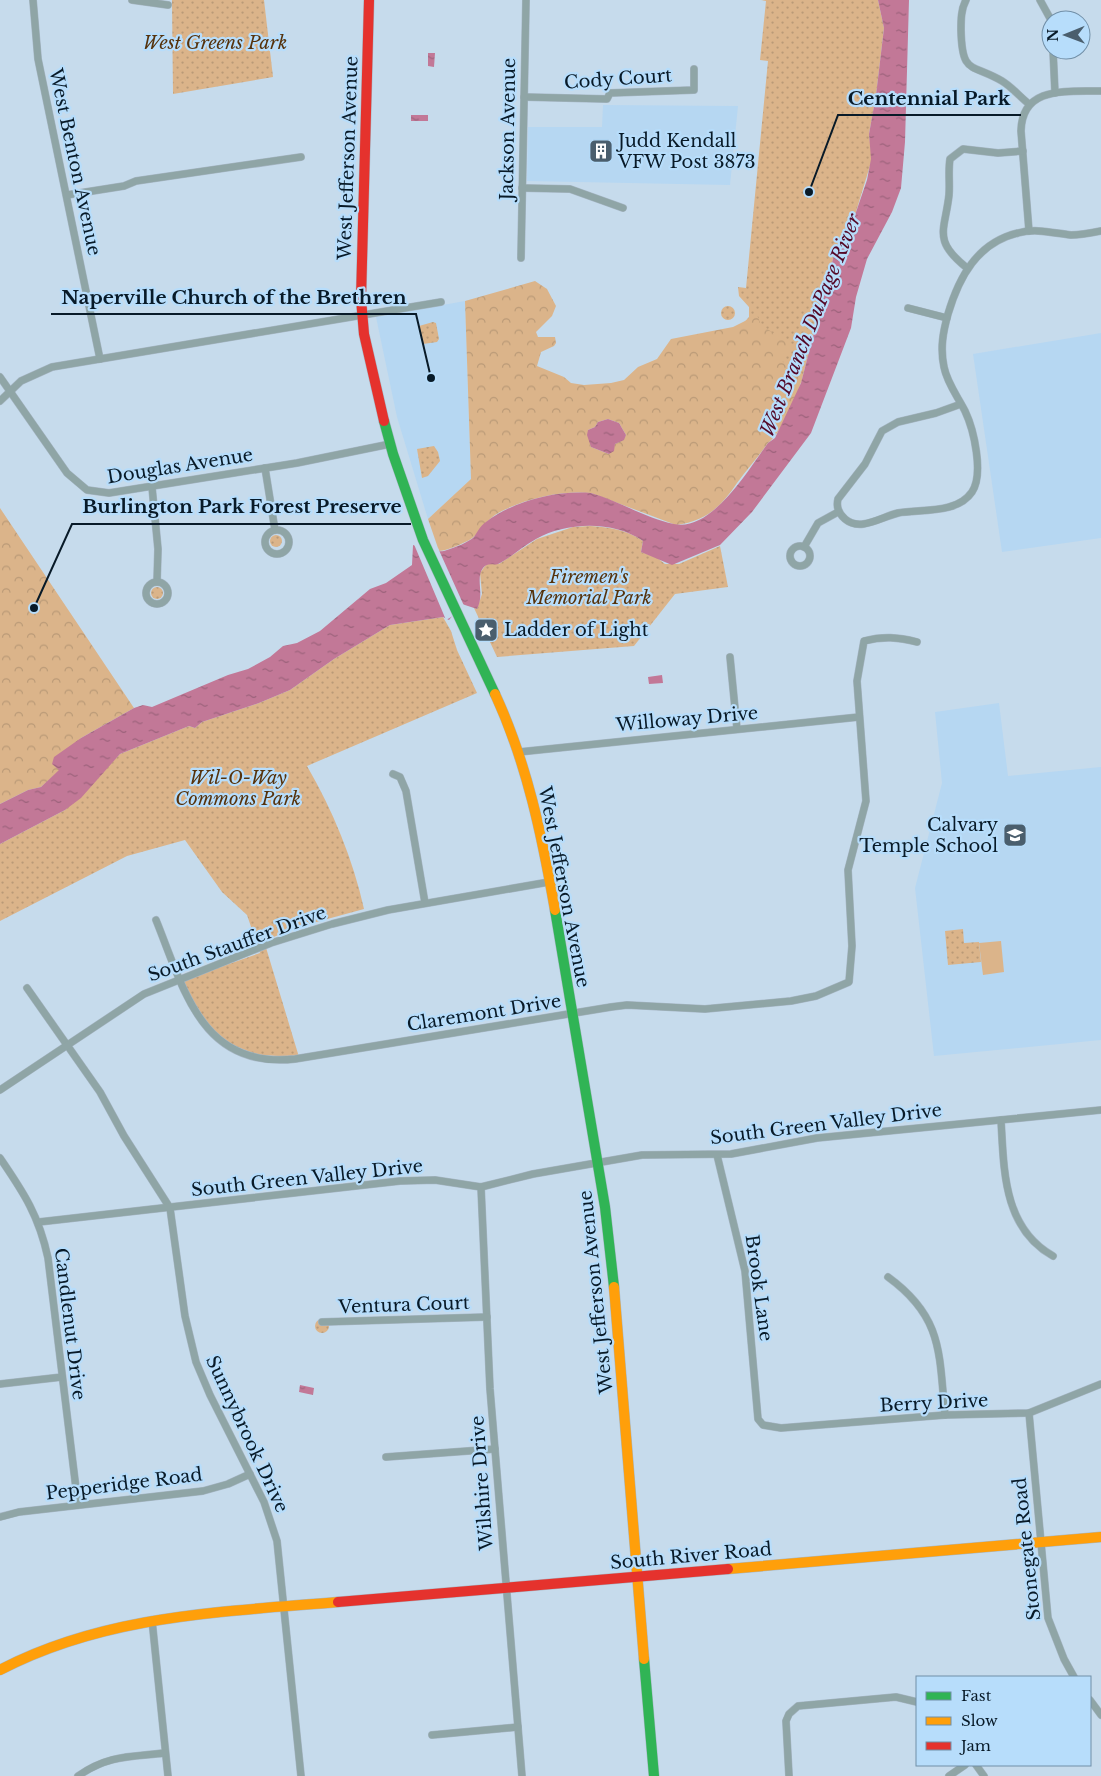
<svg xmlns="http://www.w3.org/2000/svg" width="1101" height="1776" viewBox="0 0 1101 1776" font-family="'Libre Baskerville',serif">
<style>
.built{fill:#b6d7f2}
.grass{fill:url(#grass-dots)}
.forest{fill:url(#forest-crowns);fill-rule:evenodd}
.garden{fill:#dbb48a}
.water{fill:url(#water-ripples)}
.pier{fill:#c6dbec}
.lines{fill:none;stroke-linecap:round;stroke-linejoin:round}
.street-casing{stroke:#a7b7c5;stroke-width:8}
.fast-casing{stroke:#a7b7c5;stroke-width:11}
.slow-casing{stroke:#a7b7c5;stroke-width:11}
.jam-casing{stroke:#a7b7c5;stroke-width:11}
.street{stroke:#8fa5a6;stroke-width:7}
.fast{stroke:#30b455;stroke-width:10}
.slow{stroke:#ff9f0a;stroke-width:10}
.jam{stroke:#e5322d;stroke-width:10}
.labels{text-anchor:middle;stroke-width:4.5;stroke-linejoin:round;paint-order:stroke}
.park-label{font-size:18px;font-style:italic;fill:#56320b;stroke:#b7ddfb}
.street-label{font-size:18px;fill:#081a28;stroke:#b7ddfb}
.poi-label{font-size:18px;fill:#081a28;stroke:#b7ddfb;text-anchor:start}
.water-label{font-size:19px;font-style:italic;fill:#540827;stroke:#b7ddfb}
.leader{fill:none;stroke:#081a28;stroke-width:2}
.callout-dot{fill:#081a28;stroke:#b7ddfb;stroke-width:2}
.callout-label{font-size:19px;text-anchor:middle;font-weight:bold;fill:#081a28;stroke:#b7ddfb;stroke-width:4.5;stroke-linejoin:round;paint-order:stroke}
</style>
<defs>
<pattern id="grass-dots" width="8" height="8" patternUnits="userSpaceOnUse" patternTransform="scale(1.25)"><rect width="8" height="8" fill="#dbb48a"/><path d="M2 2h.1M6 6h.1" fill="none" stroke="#ba9a77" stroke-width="1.8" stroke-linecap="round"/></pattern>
<pattern id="forest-crowns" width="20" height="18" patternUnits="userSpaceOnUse" patternTransform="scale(1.25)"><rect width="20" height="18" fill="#dbb48a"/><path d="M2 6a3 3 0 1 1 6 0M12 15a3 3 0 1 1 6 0" fill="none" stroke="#ba9a77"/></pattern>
<pattern id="water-ripples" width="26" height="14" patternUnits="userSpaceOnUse" patternTransform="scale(1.25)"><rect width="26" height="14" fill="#c27897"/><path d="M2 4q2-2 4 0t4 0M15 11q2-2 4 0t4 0" fill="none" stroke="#9c627b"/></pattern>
</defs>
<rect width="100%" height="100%" fill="#c6dbec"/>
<g class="built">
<polygon points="603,105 738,106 730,185 527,181 528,127 602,127"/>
<polygon points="465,301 471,479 428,519 397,417 376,317"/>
<polygon points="1101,333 1101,538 1002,552 973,354"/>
<polygon points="999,703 1008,776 1101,767 1101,1040 934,1056 915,888 942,783 935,712"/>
</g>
<g class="grass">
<polygon points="172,0 264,0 273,77 173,94"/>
<polygon points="761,0 878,0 884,28 876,95 869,134 872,159 855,215 847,226 834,255 801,383 739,328 749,317 749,307 739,296 738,287 746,288 768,61 760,60 766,1"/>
<circle cx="728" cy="313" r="7"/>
<polygon points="433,322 436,323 439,339 437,342 423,344 419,326"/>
<polygon points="434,446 438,452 440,461 428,476 422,478 417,449"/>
<path d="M590,526C608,527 628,530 643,541L641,552L656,557L665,564H679L720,546L728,587L675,594L634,646L497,657L474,608L477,609L482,594L480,573L485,566L489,563L499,564L537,539L573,527Z"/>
<circle cx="276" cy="541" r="6"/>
<circle cx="157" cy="593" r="6"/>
<path d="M443,617L451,631L457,650L477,693L307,766C333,811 353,859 364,909L298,927L264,941L299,1057L257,1055L225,1042L196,1012L183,980L260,953L247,915L222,892L185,840L127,856L0,921V844L65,810L120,754L189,726L195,728L202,722L259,703L290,690L334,659L390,625Z"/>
<polygon points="963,929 964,943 979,942 981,962 948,965 945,931"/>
<circle cx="322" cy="1326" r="7"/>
</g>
<g class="forest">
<path d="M535,281L547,289L556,306L552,316L536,332L538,337H555L556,343L554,346L541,352L537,366L564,377L571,383L584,385L611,383L624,380L638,367L657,359L671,339L733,327L757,315L761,325L788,342L793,348L789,353L783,354L781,360L788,366L790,372L802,379C797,396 781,434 768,443C758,457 747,469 737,483C721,507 706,521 676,525L591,493C561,490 521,499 495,515C484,522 478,535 471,539C462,544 449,550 439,551L428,519L471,479L465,301ZM608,419L619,423L626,435L623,440L615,444L609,454L591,447L588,430L595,427L598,422Z"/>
<polygon points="0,508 134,708 81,738 56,766 60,770 41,787 28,790 0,804"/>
</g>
<polygon class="garden" points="1001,941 1004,972 983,975 979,943"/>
<g class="water">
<path d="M878,0H909L905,142L901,188L892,212L867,259L856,297L851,328L811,433L752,512L720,545L672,565L641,552L643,541C613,520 566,522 536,539C523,546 513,556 500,563C494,567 489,561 483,568C475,579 485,594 477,609L462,604L449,620L443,617L390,625L334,659L290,690L259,703L202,722L195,728L189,726L120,754L81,798L65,810L0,844V804L28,790L41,787L59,770L52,764L54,757L81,738L134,708L143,705L152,707L228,675L248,669L270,657L283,646L297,643L320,631L370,589L386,583L412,565L413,545C422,547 438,554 447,550C454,548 469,542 474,537C478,531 480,526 486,522C513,501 557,490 591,493C619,501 645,518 674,524C712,532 749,469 768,443L775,438L801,383L834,255L847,226L855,215L867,180L871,159L869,134L876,95L884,28Z"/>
<polygon points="428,53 435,53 434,67 428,66"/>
<rect x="411" y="115" width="17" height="6"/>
<polygon points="608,419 619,423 626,435 624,440 615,444 614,451 609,454 591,447 587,435 588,430 595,427 598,422"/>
<polygon points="662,675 663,683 649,684 648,677"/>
<polygon points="300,1385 314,1388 313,1395 299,1392"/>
</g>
<polygon class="pier" points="413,542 426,542 438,548 465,608 463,607 460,612 446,620"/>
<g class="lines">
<g class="street-casing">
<g id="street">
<polyline points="33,0 38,59 100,359"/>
<polyline points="132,0 168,5"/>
<path d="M966,0C961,9 961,20 961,30C962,75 971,63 1002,81C1012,87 1020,97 1029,104"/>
<polyline points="1040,0 1051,20"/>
<polyline points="1053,50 1055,93"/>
<polyline points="524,97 607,99 610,93 694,90 694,69"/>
<polyline points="522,188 570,189 623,208"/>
<polyline points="67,195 124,186 136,181 301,157"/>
<path d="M1029,231L1021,131C1022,85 1068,92 1101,91"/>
<polyline points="521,258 526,0"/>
<path d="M967,268C932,240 945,231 949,195C950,183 948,171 950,159L963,149L998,153L1023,151"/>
<polyline points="908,308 947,318"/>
<polyline points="0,377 67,473 87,490 109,493 297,463 390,444"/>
<polyline points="0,401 21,381 52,367 441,302"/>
<path d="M961,404L936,413L898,422L882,431L865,464L838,499C836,507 838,513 845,519C860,532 881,517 898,513C922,509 957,514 972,492C984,474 974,430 965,411C958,397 947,383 944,367C940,348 943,332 948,314C959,277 977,243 1018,233C1036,228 1053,233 1071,235C1081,235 1091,233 1101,231"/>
<polyline points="265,468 275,530"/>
<polyline points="152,487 158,549 157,582"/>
<circle cx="277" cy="542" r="12"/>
<circle cx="800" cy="556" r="10"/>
<polyline points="804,547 818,523 838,512"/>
<circle cx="157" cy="593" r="11"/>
<polyline points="730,657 737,729"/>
<polyline points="519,752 859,717"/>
<polyline points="393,774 400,777 406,791 425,903"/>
<path d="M156,920C184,989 201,1069 295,1059L611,1007L627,1005L705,1009L791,1001L816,996L849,982L852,946L848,870L866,801L857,681L864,641C883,636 898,637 917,642"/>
<polyline points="27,988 100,1092 124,1136 170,1208 185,1316 196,1362 210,1395 264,1502 277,1541 301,1776"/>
<polyline points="0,1090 144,994 271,943 332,924 388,910 549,882"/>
<path d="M1001,1120C1004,1170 1003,1228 1053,1256"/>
<polyline points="717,1155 745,1271 758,1419 763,1425 781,1428 945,1415 1029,1413 1101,1384"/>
<path d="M0,1158C24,1193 39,1216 48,1258L78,1505"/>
<polyline points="481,1187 490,1389 522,1776"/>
<polyline points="39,1222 400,1181 435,1180 481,1187 533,1174 642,1155 731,1154 817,1138 1101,1110"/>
<path d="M888,1277C943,1317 939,1353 945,1415"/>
<polyline points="322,1322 487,1317"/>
<polyline points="0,1384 62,1377"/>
<polyline points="1029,1413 1048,1618 1064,1659 1074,1677"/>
<polyline points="386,1457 495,1449"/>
<polyline points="0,1517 19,1512 203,1491 228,1484 250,1474"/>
<polyline points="152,1620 168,1776"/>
<polyline points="1090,1700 1101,1715"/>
<polyline points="432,1735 518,1727"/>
<polyline points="976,1765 984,1776"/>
<path d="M78,1776C108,1755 130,1757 165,1753"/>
<polyline points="789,1776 786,1721 789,1714 798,1706 896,1697 917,1702"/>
<polyline points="949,1776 965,1765"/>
</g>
</g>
<g class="fast-casing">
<g id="fast">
<polyline points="384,421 393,454 423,540 495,694"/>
<polyline points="555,910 605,1207 614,1287"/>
<polyline points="644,1659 654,1776"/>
</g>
</g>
<g class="slow-casing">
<g id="slow">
<path d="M495,694C527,763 542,836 555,910"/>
<polyline points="614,1287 644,1659"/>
<polyline points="728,1569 1101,1537"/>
<path d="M0,1670C105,1615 222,1612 338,1602"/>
</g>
</g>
<g class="jam-casing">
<g id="jam">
<polyline points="369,0 361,299 364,334 384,421"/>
<polyline points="338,1602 728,1569"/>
</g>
</g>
<use href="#street" class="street"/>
<use href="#fast" class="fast"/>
<use href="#slow" class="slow"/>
<use href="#jam" class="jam"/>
</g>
<defs>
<g id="building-square" transform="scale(1.25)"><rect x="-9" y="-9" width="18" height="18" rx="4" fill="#4a5e6d" stroke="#b7ddfb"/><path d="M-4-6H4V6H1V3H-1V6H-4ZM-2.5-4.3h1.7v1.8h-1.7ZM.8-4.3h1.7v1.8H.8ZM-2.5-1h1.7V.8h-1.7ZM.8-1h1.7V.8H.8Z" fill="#fff"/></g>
<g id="sight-square" transform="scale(1.25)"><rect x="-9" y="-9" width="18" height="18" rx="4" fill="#4a5e6d" stroke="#b7ddfb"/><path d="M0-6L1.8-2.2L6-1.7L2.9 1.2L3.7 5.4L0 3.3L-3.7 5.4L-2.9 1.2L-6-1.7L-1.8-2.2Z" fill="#fff"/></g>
<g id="school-square" transform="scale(1.25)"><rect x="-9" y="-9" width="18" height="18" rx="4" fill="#4a5e6d" stroke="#b7ddfb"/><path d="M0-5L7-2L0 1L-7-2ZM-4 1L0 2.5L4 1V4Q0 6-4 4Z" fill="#fff"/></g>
</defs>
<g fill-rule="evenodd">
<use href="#building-square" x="601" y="151"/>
<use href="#sight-square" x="486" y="630"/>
<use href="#school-square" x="1015" y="835"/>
</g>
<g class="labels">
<g class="park-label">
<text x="215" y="49">West Greens Park</text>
<text x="589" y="583">Firemen's<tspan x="589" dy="21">Memorial Park</tspan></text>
<text x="238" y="784">Wil-O-Way<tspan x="238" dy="21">Commons Park</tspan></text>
</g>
<g class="street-label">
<text transform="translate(618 79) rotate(-4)" y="6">Cody Court</text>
<text transform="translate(508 129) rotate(-89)" y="6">Jackson Avenue</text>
<text transform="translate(348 158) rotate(-88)" y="6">West Jefferson Avenue</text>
<text transform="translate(75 162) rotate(78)" y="6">West Benton Avenue</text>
<text transform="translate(180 466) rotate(-9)" y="6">Douglas Avenue</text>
<text transform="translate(687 719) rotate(-5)" y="6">Willoway Drive</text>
<text transform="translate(564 887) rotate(79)" y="6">West Jefferson Avenue</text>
<text transform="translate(237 944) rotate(-20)" y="6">South Stauffer Drive</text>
<text transform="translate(484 1013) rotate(-9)" y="6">Claremont Drive</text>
<text transform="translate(826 1124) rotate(-7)" y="6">South Green Valley Drive</text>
<text transform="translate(307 1178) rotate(-6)" y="6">South Green Valley Drive</text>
<text transform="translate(759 1288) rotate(82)" y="6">Brook Lane</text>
<text transform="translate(596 1292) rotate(-96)" y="6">West Jefferson Avenue</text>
<text transform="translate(404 1305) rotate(-2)" y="6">Ventura Court</text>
<text transform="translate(70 1324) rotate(83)" y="6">Candlenut Drive</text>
<text transform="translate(934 1403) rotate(-3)" y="6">Berry Drive</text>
<text transform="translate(247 1434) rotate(65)" y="6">Sunnybrook Drive</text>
<text transform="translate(482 1483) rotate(-94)" y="6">Wilshire Drive</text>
<text transform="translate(124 1484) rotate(-7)" y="6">Pepperidge Road</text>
<text transform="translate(1027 1549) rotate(-96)" y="6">Stonegate Road</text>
<text transform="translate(691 1556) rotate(-5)" y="6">South River Road</text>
</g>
<g class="poi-label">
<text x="618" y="147">Judd Kendall<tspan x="618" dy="21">VFW Post 3873</tspan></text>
<text x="504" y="636">Ladder of Light</text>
<text x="998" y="831" text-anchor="end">Calvary<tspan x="998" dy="21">Temple School</tspan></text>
</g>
<g class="water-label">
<text transform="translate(810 325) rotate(-68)" y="7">West Branch DuPage River</text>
</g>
</g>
<path class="leader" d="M809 192L838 115H1021M431 378L416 314H51M34 608L72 524H411"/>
<g class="callout-dot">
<circle cx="809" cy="192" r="5"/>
<circle cx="431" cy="378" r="5"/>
<circle cx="34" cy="608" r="5"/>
</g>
<g class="callout-label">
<text x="929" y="105">Centennial Park</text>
<text x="234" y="304">Naperville Church of the Brethren</text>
<text x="242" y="513">Burlington Park Forest Preserve</text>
</g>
<rect x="916" y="1676" width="175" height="90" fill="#b7ddfb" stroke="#718fa7"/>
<rect x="926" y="1692" width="25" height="8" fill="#30b455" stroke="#718fa7"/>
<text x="961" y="1701" font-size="15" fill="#081a28">Fast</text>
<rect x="926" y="1717" width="25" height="8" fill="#ff9f0a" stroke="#718fa7"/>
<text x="961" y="1726" font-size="15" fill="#081a28">Slow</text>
<rect x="926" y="1742" width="25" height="8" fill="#e5322d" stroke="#718fa7"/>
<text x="961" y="1751" font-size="15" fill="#081a28">Jam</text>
<g transform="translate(1066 35) rotate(269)"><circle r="24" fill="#b7ddfb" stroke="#718fa7"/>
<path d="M0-4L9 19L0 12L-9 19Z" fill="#4a5e6d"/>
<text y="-8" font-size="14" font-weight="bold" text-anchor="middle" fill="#081a28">N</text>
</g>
</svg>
